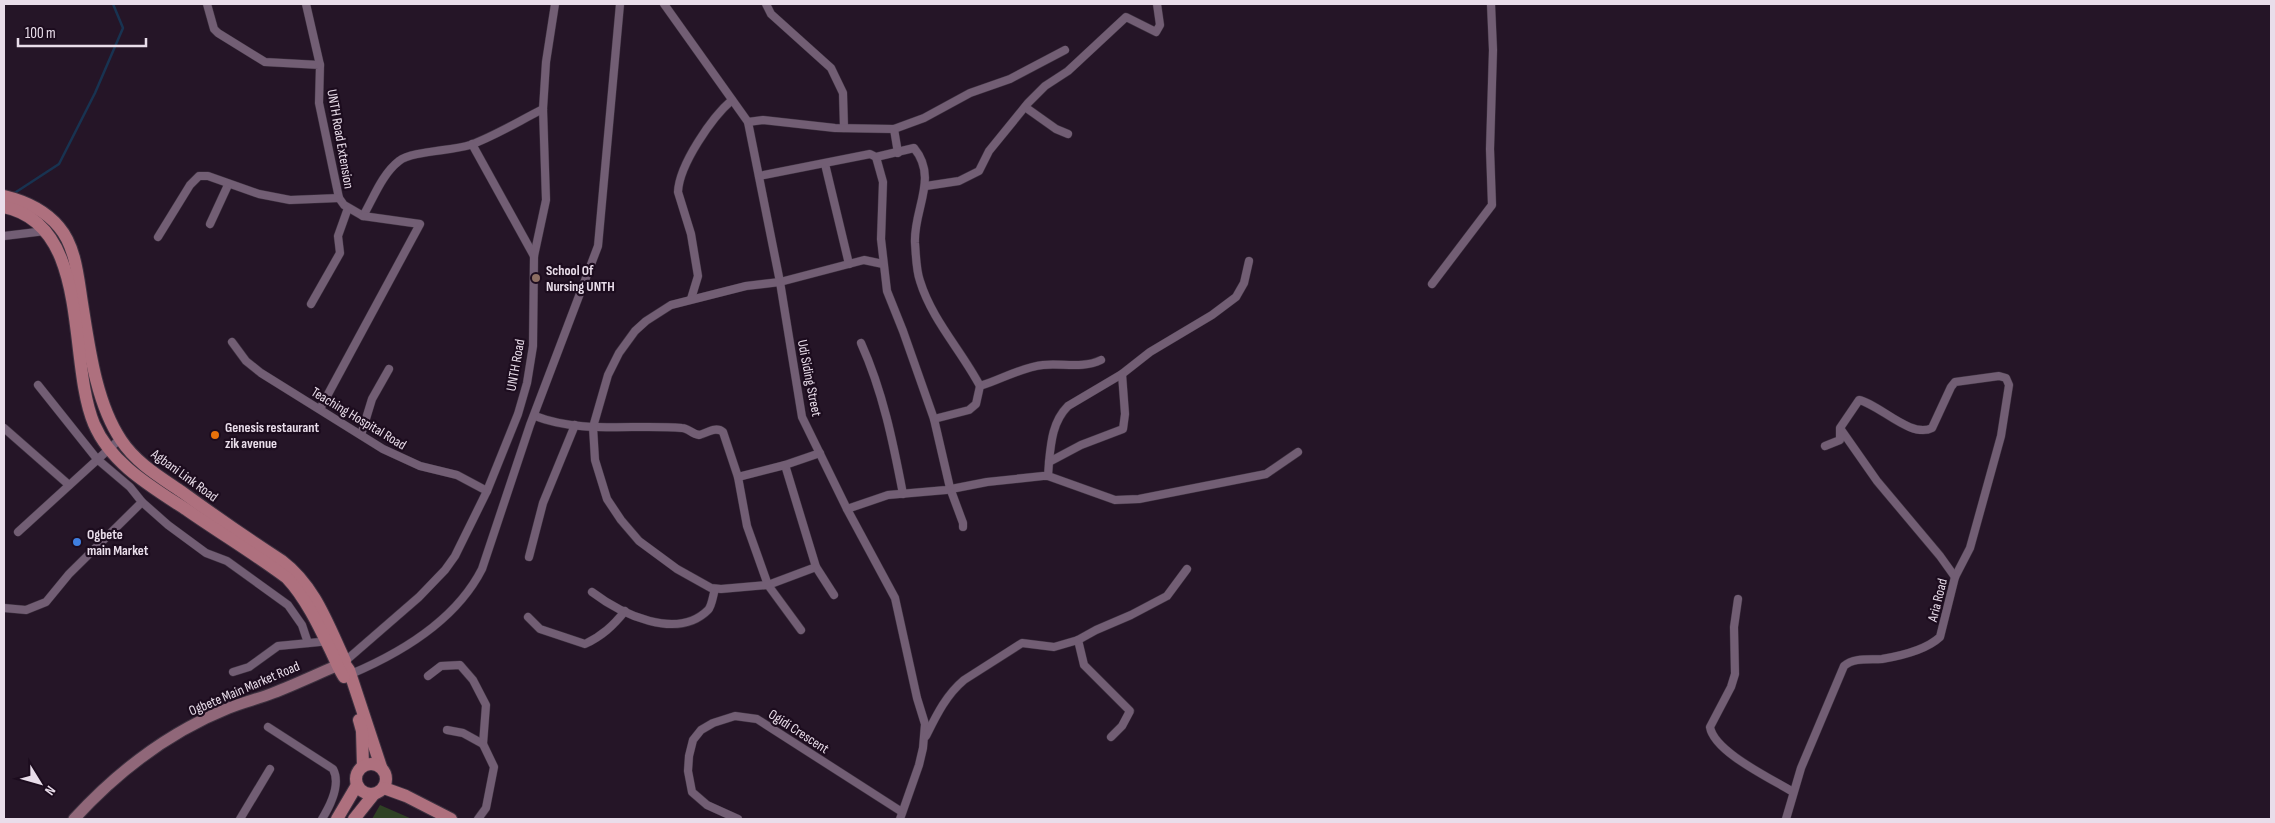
<svg xmlns="http://www.w3.org/2000/svg" width="2275" height="823" viewBox="0 0 2275 823" font-family="'Sofia Sans Condensed',sans-serif">
<style>
.green{fill:#2f4124}
.lines{fill:none;stroke-linecap:round;stroke-linejoin:round}
.stream{stroke:#183351;stroke-width:2.5}
.street-casing{stroke:#3e3240;stroke-width:9}
.secondary-casing{stroke:#3e3240;stroke-width:13}
.primary-casing{stroke:#3e3240;stroke-width:14}
.street{stroke:#725e74;stroke-width:8}
.secondary{stroke:#906779;stroke-width:11}
.primary{stroke:#ae707e;stroke-width:12}
.education-dot{fill:#8d6e63;stroke:#1c0c1e;stroke-width:2}
.food-dot{fill:#e8710a;stroke:#1c0c1e;stroke-width:2}
.shop-dot{fill:#3f7fe0;stroke:#1c0c1e;stroke-width:2}
.labels{text-anchor:middle;stroke-width:4.5;stroke-linejoin:round;paint-order:stroke}
.street-label{font-size:14px;fill:#e9ddea;stroke:#1c0c1e}
.poi-label{font-size:14px;font-weight:bold;fill:#e9ddea;stroke:#1c0c1e;text-anchor:start}
</style>
<rect width="100%" height="100%" fill="#251527"/>
<polygon class="green" points="380,805 412,819 372,819"/>
<g class="lines">
<polyline class="stream" points="13,194 59,164 95,93 123,28 113,4"/>
<g class="street-casing">
<g id="street">
<path d="M207,4L214,29L218,33L265,62L320,65L319,103L339,198L344,205L363,216C373,199 382,174 399,161C412,151 451,151 470,145C495,136 519,121 543,109"/>
<polyline points="306,4 320,65"/>
<polyline points="664,4 748,122 780,282 802,417 847,509 895,598 917,698 925,724 923,748 919,765 900,819"/>
<polyline points="766,4 771,14 831,68 843,93 844,128"/>
<polyline points="1025,107 1056,129 1068,134"/>
<polyline points="748,122 763,120 835,128 894,129 924,118 970,93 1010,79 1065,50"/>
<polyline points="894,129 898,153"/>
<polyline points="472,144 534,256"/>
<polyline points="876,157 883,182 881,239 887,291 903,331 934,419 950,488 963,523 963,527"/>
<polyline points="825,164 849,264"/>
<path d="M759,176L870,154L876,157L914,148C939,178 913,210 915,243C916,255 916,270 920,281C932,320 961,350 980,386"/>
<polyline points="926,186 959,181 979,171 989,151 1028,103 1045,86 1068,71 1126,17 1156,32 1160,25 1157,4"/>
<polyline points="210,224 228,185"/>
<polyline points="4,236 45,231"/>
<polyline points="158,237 190,185 199,176 208,176 259,194 290,200 339,198"/>
<polyline points="1432,284 1492,205 1490,149 1493,50 1491,4"/>
<path d="M691,299L698,276L691,234L678,192C679,165 712,117 732,100"/>
<polyline points="311,304 340,253 338,236 348,208"/>
<polyline points="232,342 246,361 261,373 383,449 420,466 457,475 487,491"/>
<path d="M861,343C883,392 893,442 903,494"/>
<polyline points="320,409 420,224 363,216"/>
<path d="M535,416C581,434 633,424 682,428C688,428 692,434 699,435C707,433 716,426 723,432L738,477L747,526L768,585L801,630"/>
<path d="M934,419L969,410L976,404L980,386C1000,380 1022,367 1043,365C1063,363 1082,369 1101,360"/>
<polyline points="4,428 69,485"/>
<polyline points="1842,431 1877,481 1940,556 1955,577"/>
<polyline points="361,435 372,399 389,369"/>
<path d="M1049,462C1051,441 1053,421 1068,406L1122,374L1150,352L1212,315L1236,297L1244,283L1249,261"/>
<polyline points="785,465 816,567 834,595"/>
<polyline points="1048,476 1049,462 1081,445 1123,429 1125,414 1122,374"/>
<polyline points="738,477 785,465 820,453"/>
<polyline points="142,502 168,525 206,553 227,561 288,605 302,625 308,643"/>
<polyline points="847,509 888,495 946,490 987,482 1043,476 1048,476 1115,500 1139,499 1266,474 1298,452"/>
<polyline points="18,532 120,439"/>
<polyline points="529,557 543,503 575,425"/>
<polyline points="816,567 768,585 721,589 711,588 677,569 639,541 621,520 607,499 595,460 593,427 608,375 619,353 635,331 646,321 671,305 746,286 780,282 864,260 883,264"/>
<path d="M592,592C621,614 677,641 708,610C712,606 713,595 715,589"/>
<path d="M1738,599L1734,627L1735,674L1731,687L1710,727C1714,752 1772,779 1793,792"/>
<polyline points="4,608 26,610 46,602 69,574 142,502 130,487 97,459 38,385"/>
<path d="M528,617L540,629L585,644C602,636 613,626 625,611"/>
<polyline points="1078,640 1084,665 1130,711 1122,726 1111,737"/>
<polyline points="343,663 419,597 445,570 455,556 487,491 518,414 527,383 533,346 534,256 546,200 543,109 546,62 555,4"/>
<polyline points="233,672 249,667 278,646 330,641"/>
<path d="M351,674C403,652 456,620 482,569L530,425L598,246L620,4"/>
<polyline points="428,676 441,666 460,665 473,680 486,705 483,744 494,767 486,808 478,819"/>
<path d="M268,727L333,769C341,784 330,806 322,819"/>
<polyline points="447,730 463,733 483,744"/>
<path d="M926,736C936,716 946,695 964,680L1022,643L1054,647L1078,640L1096,630L1131,615L1167,596L1187,569"/>
<polyline points="240,819 270,769"/>
<polyline points="738,819 707,805 692,792 688,771 689,756 693,740 701,730 713,723 735,716 757,719 902,812"/>
<path d="M1786,819L1801,768L1844,666C1854,657 1870,660 1882,659C1900,656 1926,650 1940,637L1955,577L1970,548L2001,436L2009,385L2006,378L1999,376L1955,382L1951,387L1932,428C1911,439 1879,404 1859,400L1840,428V440L1825,446"/>
</g>
</g>
<g class="secondary-casing">
<path id="secondary" d="M74,819C117,772 169,732 229,708C243,702 258,699 273,693C294,685 315,675 336,666"/>
</g>
<g class="primary-casing">
<g id="primary">
<path d="M4,196C25,201 45,210 59,227C76,247 78,278 82,303C89,347 96,403 121,440C136,463 160,477 182,492C215,516 248,539 282,561C315,586 328,625 345,661L344,663L349,670L381,767"/>
<path d="M4,207C92,225 67,360 94,424C111,464 152,487 187,510C220,533 255,554 287,578C305,597 319,626 330,649C335,659 338,668 344,677"/>
<polyline points="359,720 362,731 363,766"/>
<circle cx="371" cy="779" r="15"/>
<polyline points="384,788 406,796 451,819"/>
<polyline points="337,819 357,785"/>
<polyline points="354,819 374,794"/>
</g>
</g>
<use href="#street" class="street"/>
<use href="#secondary" class="secondary"/>
<use href="#primary" class="primary"/>
</g>
<circle class="education-dot" cx="536" cy="278" r="5"/>
<circle class="food-dot" cx="215" cy="435" r="5"/>
<circle class="shop-dot" cx="77" cy="542" r="5"/>
<g class="labels">
<g class="street-label">
<text transform="translate(341 139) rotate(80)" y="5">UNTH Road Extension</text>
<text transform="translate(515 365) rotate(-80)" y="5">UNTH Road</text>
<text transform="translate(810 378) rotate(79)" y="5">Udi Siding Street</text>
<text transform="translate(359 418) rotate(31)" y="5">Teaching Hospital Road</text>
<text transform="translate(185 475) rotate(36)" y="5">Agbani Link Road</text>
<text transform="translate(1937 600) rotate(-76)" y="5">Aria Road</text>
<text transform="translate(244 688) rotate(-23)" y="5">Ogbete Main Market Road</text>
<text transform="translate(799 731) rotate(33)" y="5">Ogidi Crescent</text>
</g>
<g class="poi-label">
<text x="546" y="275">School Of<tspan x="546" dy="16">Nursing UNTH</tspan></text>
<text x="225" y="432">Genesis restaurant<tspan x="225" dy="16">zik avenue</tspan></text>
<text x="87" y="539">Ogbete<tspan x="87" dy="16">main Market</tspan></text>
</g>
</g>
<rect width="2275" height="823" fill="none" stroke="#e9ddea" stroke-width="10"/>
<g transform="translate(40 783) rotate(127)" stroke="#1c0c1e" stroke-width="4" paint-order="stroke">
<path d="M0-4L9 19L0 12L-9 19Z" fill="#e9ddea"/>
<text y="-8" font-size="14" font-weight="bold" text-anchor="middle" fill="#e9ddea">N</text>
</g>
<path d="M18 38v8h128v-8" fill="none" stroke="#e9ddea" stroke-width="2.5"/>
<text x="25" y="38" font-size="15" fill="#e9ddea" stroke="#1c0c1e" stroke-width="4" paint-order="stroke">100 m</text>
</svg>
